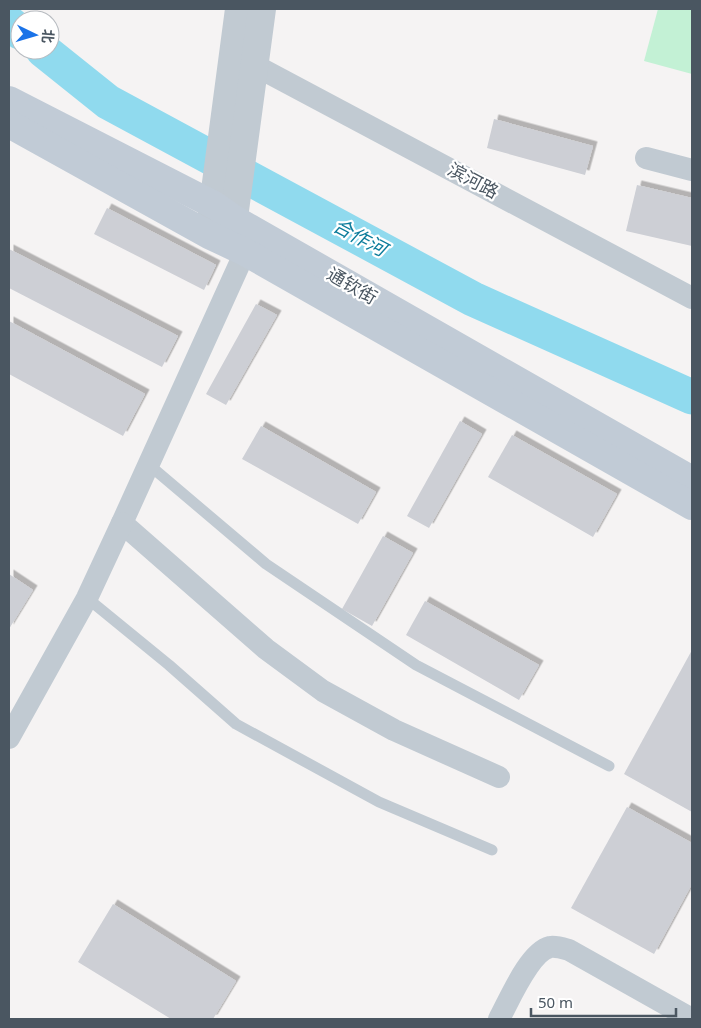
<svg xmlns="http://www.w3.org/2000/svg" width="701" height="1028" viewBox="0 0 701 1028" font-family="'Noto Sans','Noto Sans SC',sans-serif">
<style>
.green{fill:#c3f1d5}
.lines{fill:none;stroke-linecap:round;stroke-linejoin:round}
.river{stroke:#90daee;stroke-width:35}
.building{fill:#cdcfd5;filter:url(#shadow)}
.service{stroke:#c1cad2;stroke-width:11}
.minor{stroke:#c1cad2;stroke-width:22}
.tertiary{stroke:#c1cad2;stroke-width:28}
.secondary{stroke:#c1cbd6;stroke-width:28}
.labels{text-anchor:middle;stroke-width:4.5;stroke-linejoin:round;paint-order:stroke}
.street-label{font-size:18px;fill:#4a5661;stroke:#fff}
.water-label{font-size:19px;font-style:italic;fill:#0c7c9b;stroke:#fff}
</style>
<defs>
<filter id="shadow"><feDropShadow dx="4.5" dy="-4.5" stdDeviation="0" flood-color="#0004"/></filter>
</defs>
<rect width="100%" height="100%" fill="#f5f3f3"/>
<polygon class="green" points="658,9 692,9 692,74 644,61"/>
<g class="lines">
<g class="river">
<polyline points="9,23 20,32"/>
<polyline points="43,50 108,102 473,299 692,397"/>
</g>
</g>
<g class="building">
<polygon points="494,119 593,146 585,175 487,148"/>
<polygon points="637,185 692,198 692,246 626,231"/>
<polygon points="107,208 216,265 204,290 94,234"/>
<polygon points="9,249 178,336 162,367 9,288"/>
<polygon points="256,304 277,315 226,405 206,394"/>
<polygon points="9,321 145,394 123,436 9,374"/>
<polygon points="460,421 482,434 429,528 407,516"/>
<polygon points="261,426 376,492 358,524 242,459"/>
<polygon points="512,435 617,494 593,537 488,477"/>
<polygon points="383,536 413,553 372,626 342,609"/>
<polygon points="9,574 33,590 9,629"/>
<polygon points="425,601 539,665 519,700 406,635"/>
<polygon points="692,650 692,812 624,774"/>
<polygon points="627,807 692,843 692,884 654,954 571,908"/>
<polygon points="113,904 236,981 213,1019 171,1019 78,962"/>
</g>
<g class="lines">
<g class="service">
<polyline points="148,464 266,564 416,665 609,766"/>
<polyline points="87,598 169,665 236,724 379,802 492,850"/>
</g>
<g class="minor">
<polyline points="254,65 692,298"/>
<polyline points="646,158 692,170"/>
<polyline points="245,252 122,523 266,649 323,691 394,730 499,777"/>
<polyline points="9,738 87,598 122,523"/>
<path d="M499,1019C509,1001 529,952 550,947C556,946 562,948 569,950L692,1019"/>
</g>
<g class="tertiary">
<polyline points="210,228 239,9"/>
<polyline points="231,240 262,9"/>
</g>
<g class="secondary">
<polyline points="9,100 214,205 234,219 692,480"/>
<polyline points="9,124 209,235 245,252 692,506"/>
</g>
</g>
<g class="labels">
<g class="street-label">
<text transform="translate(473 181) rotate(28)" y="6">滨河路</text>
<text transform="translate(352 286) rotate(30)" y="6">通钦街</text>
</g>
<g class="water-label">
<text transform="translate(360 237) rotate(28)" y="7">合作河</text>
</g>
</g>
<rect width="701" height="1028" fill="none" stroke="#4a5661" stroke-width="20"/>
<g transform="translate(35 35) rotate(95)"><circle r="24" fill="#ffffff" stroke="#b7bbc0"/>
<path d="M0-4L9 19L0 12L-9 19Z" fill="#1a73e8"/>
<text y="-8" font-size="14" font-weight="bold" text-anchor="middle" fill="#4a5661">北</text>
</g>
<path d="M531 1008v8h145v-8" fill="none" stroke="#4a5661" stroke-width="2.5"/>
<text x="538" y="1008" font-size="15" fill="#4a5661" stroke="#ffffff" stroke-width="4" paint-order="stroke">50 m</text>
</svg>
